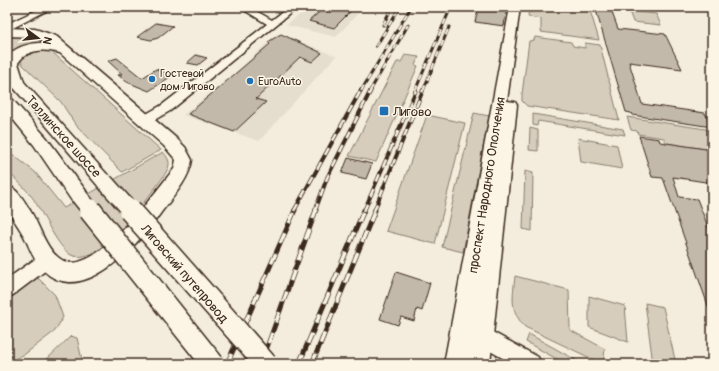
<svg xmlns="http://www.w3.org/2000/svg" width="719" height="371" viewBox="0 0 719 371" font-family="Pangolin,sans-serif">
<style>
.built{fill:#e5ddce}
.green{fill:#d6cdbd;stroke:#887c6e}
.building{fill:#c3b9aa;stroke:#3b2a1e}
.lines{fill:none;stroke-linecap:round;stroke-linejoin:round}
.minor-casing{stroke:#3b2a1e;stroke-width:3}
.major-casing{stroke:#3b2a1e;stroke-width:3}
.minor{fill:#fcf5e5;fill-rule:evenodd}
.major{fill:#fcf5e5;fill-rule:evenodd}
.rail-far2-casing{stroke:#3b2a1e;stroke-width:3}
.rail-far1-casing{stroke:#3b2a1e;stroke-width:4}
.rail-casing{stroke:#3b2a1e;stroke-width:5}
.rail-far2{stroke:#fcf5e5;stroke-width:2;stroke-dasharray:6;stroke-linecap:butt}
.rail-far1{stroke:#fcf5e5;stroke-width:2.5;stroke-dasharray:8;stroke-linecap:butt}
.rail{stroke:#fcf5e5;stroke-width:3.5;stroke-dasharray:11;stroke-linecap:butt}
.major-bridge-far1-casing{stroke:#3b2a1e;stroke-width:19;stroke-linecap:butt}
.major-bridge-casing{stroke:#3b2a1e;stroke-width:25;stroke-linecap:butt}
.major-bridge-far1{stroke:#fcf5e5;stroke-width:16}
.major-bridge{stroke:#fcf5e5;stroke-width:22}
.poi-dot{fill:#1f6fb2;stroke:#fcf5e5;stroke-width:1.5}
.labels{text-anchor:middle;stroke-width:3;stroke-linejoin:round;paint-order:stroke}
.far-poi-label{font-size:11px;fill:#3b2a1e;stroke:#fcf5e5;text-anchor:start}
.poi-label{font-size:13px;fill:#3b2a1e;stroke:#fcf5e5;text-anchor:start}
.street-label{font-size:13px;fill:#3b2a1e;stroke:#fcf5e5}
</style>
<rect width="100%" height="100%" fill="#f4eddd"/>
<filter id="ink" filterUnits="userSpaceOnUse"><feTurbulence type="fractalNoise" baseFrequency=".025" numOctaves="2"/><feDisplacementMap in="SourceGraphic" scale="8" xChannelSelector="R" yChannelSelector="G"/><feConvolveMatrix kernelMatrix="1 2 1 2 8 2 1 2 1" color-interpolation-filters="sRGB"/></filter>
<g filter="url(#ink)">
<g class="built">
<polygon points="311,7 364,7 336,37 286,25"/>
<polygon points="278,33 336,56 259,141 183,115 235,73"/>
</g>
<g class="green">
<polygon points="529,7 589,7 599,40 541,32 541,19 528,17"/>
<polygon points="629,11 656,14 661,25 633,22"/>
<polygon points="7,35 31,36 46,41 13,53 7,59"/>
<polygon points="535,37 571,42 573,46 585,48 585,43 600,45 619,120 527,106 522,101 522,94 529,41 534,40"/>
<polygon points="39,50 52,52 161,150 122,172 75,124 61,102 22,64 21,60 25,56"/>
<polygon points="405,55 419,57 415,65 418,66 376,162 349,156 397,62 401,62"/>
<polygon points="474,113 489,116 463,252 442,247"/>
<polygon points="533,114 623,129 625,135 538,121 537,126 533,125"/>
<polygon points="427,115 465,123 435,244 386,231"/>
<polygon points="627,117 712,130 712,150 666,143 664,138 638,134 637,131 631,130"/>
<polygon points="530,128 538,130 538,151 529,150"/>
<polygon points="578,138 617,145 622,169 581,162"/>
<path d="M7,150L35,172L64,208L163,152C167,157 171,161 168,168C164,181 112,241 100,249C93,254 83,258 74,256C59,253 42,210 32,197C25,188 16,179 7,171Z"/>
<polygon points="525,171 533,173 532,231 523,229"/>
<path d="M515,276L569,290L570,330L605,349L603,364L525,327C509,310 513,297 515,276Z"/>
<polygon points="38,278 55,295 63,317 55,331 25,354 7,363 7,295 27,280"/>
<polygon points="589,296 625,306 628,342 589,327"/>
<polygon points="645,303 663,307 676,364 653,364"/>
<polygon points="529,334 583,364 566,364 526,342"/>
<polygon points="71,336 77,338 83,364 42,364"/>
</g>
<g class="building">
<polygon points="325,7 337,7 352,10 334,28 309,21"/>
<polygon points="479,7 507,7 504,26 475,22"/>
<polygon points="595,7 610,7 618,29 665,34 682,69 629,62 642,104 705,113 712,127 632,115 631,113 626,112"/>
<polygon points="156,23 173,26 158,38 151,40 137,37"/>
<polygon points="281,34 322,53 312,62 300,57 256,99 266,102 234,132 188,114 270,44 268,42"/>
<polygon points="196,55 207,58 198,65 187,63"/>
<polygon points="117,58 142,78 156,69 173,75 149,91 127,82 118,75 122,74 108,61"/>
<polygon points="639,136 659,139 660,142 712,150 712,183 673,177 679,197 697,199 712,237 712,313 711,314 663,178 652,177"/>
<polygon points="348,158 372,164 366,179 342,173"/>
<polygon points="396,272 430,283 422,311 417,309 414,321 401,317 398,325 380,319"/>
</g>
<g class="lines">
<g class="minor-casing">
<g id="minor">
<polygon points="43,7 54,7 7,31 7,24"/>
<polygon points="239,7 249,7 272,20 289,7 298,7 170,111 149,123 141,123 139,120 141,117 162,105 267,24"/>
<polygon points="47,253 53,255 55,260 53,265 13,295 7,297 7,279 41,255"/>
<polygon points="476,323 538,357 541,364 513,364 469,339 467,332 469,325"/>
</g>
</g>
<g class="major-casing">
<g id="major">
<polygon points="510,7 520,7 507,101 515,102 517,105 490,364 444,364"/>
<path d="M7,28L35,29L56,36L176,138L185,147L192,160C189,180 172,198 160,214C139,243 82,309 43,270C34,261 30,249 25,238C20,228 10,216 7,206C5,201 7,191 7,185C18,189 25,202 31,212C40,226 46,251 62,260C93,279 152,196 169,175L174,169L176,160L164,146L60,53C45,49 28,48 18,63L24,82L114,182L111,187L105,189L99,187L7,80C7,74 6,67 7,61C10,45 37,42 50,43L34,37L7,36Z"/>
<polygon points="7,97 12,99 46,137 86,191 88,196 86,201 79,203 72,201 34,145 7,112"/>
</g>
</g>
<use href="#minor" class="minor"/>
<use href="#major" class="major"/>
<g class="rail-far2-casing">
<g id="rail-far2">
<polyline points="383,25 392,7"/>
<polyline points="376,46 400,7"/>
<polyline points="361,91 411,7"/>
<polyline points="370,91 408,25"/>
<polyline points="415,91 451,7"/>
<polyline points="423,91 449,27"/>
</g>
</g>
<g class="rail-far1-casing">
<g id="rail-far1">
<polyline points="294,211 361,90"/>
<polyline points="315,211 327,178 371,90"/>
<polyline points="364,211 416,90"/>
<polyline points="374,211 423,90"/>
</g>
</g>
<g class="rail-casing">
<g id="rail">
<polyline points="227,364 295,210"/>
<polyline points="261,364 316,210"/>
<polyline points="299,364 364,210"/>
<polyline points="312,364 375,210"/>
</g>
</g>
<use href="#rail-far2" class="rail-far2"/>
<use href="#rail-far1" class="rail-far1"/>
<use href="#rail" class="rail"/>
<g class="major-bridge-far1-casing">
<g id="major-bridge-far1">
<polyline points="105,182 131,211"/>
<polyline points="79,196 91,211"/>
</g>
</g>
<g class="major-bridge-casing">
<g id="major-bridge">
<polyline points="90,210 213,364"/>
<polyline points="130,210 266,364"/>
</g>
</g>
<use href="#major-bridge-far1" class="major-bridge-far1"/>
<use href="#major-bridge" class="major-bridge"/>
</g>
</g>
<g class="poi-dot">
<circle cx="152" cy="79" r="4"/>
<circle cx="250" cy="81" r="4"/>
<rect x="379" y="106" width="10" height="10" rx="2"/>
</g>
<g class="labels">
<g class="far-poi-label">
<text x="160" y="77">Гостевой<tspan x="160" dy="13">дом Лигово</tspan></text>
<text x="258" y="85">EuroAuto</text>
</g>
<g class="poi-label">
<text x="393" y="116">Лигово</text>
</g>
<g class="street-label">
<text transform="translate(64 136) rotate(48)" y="5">Таллинское шоссе</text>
<text transform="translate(486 185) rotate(-81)" y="5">проспект Народного Ополчения</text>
<text transform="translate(185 273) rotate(49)" y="5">Лиговский путепровод</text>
</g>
</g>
<rect width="719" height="371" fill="none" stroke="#fcf5e5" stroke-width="24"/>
<rect x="12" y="12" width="695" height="347" fill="none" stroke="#3b2a1e" stroke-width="1.5" filter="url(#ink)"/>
<g transform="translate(38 38) rotate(105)" stroke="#fcf5e5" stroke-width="3" paint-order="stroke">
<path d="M0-3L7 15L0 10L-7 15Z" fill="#3b2a1e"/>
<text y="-6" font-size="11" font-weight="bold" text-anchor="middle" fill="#3b2a1e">N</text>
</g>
</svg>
